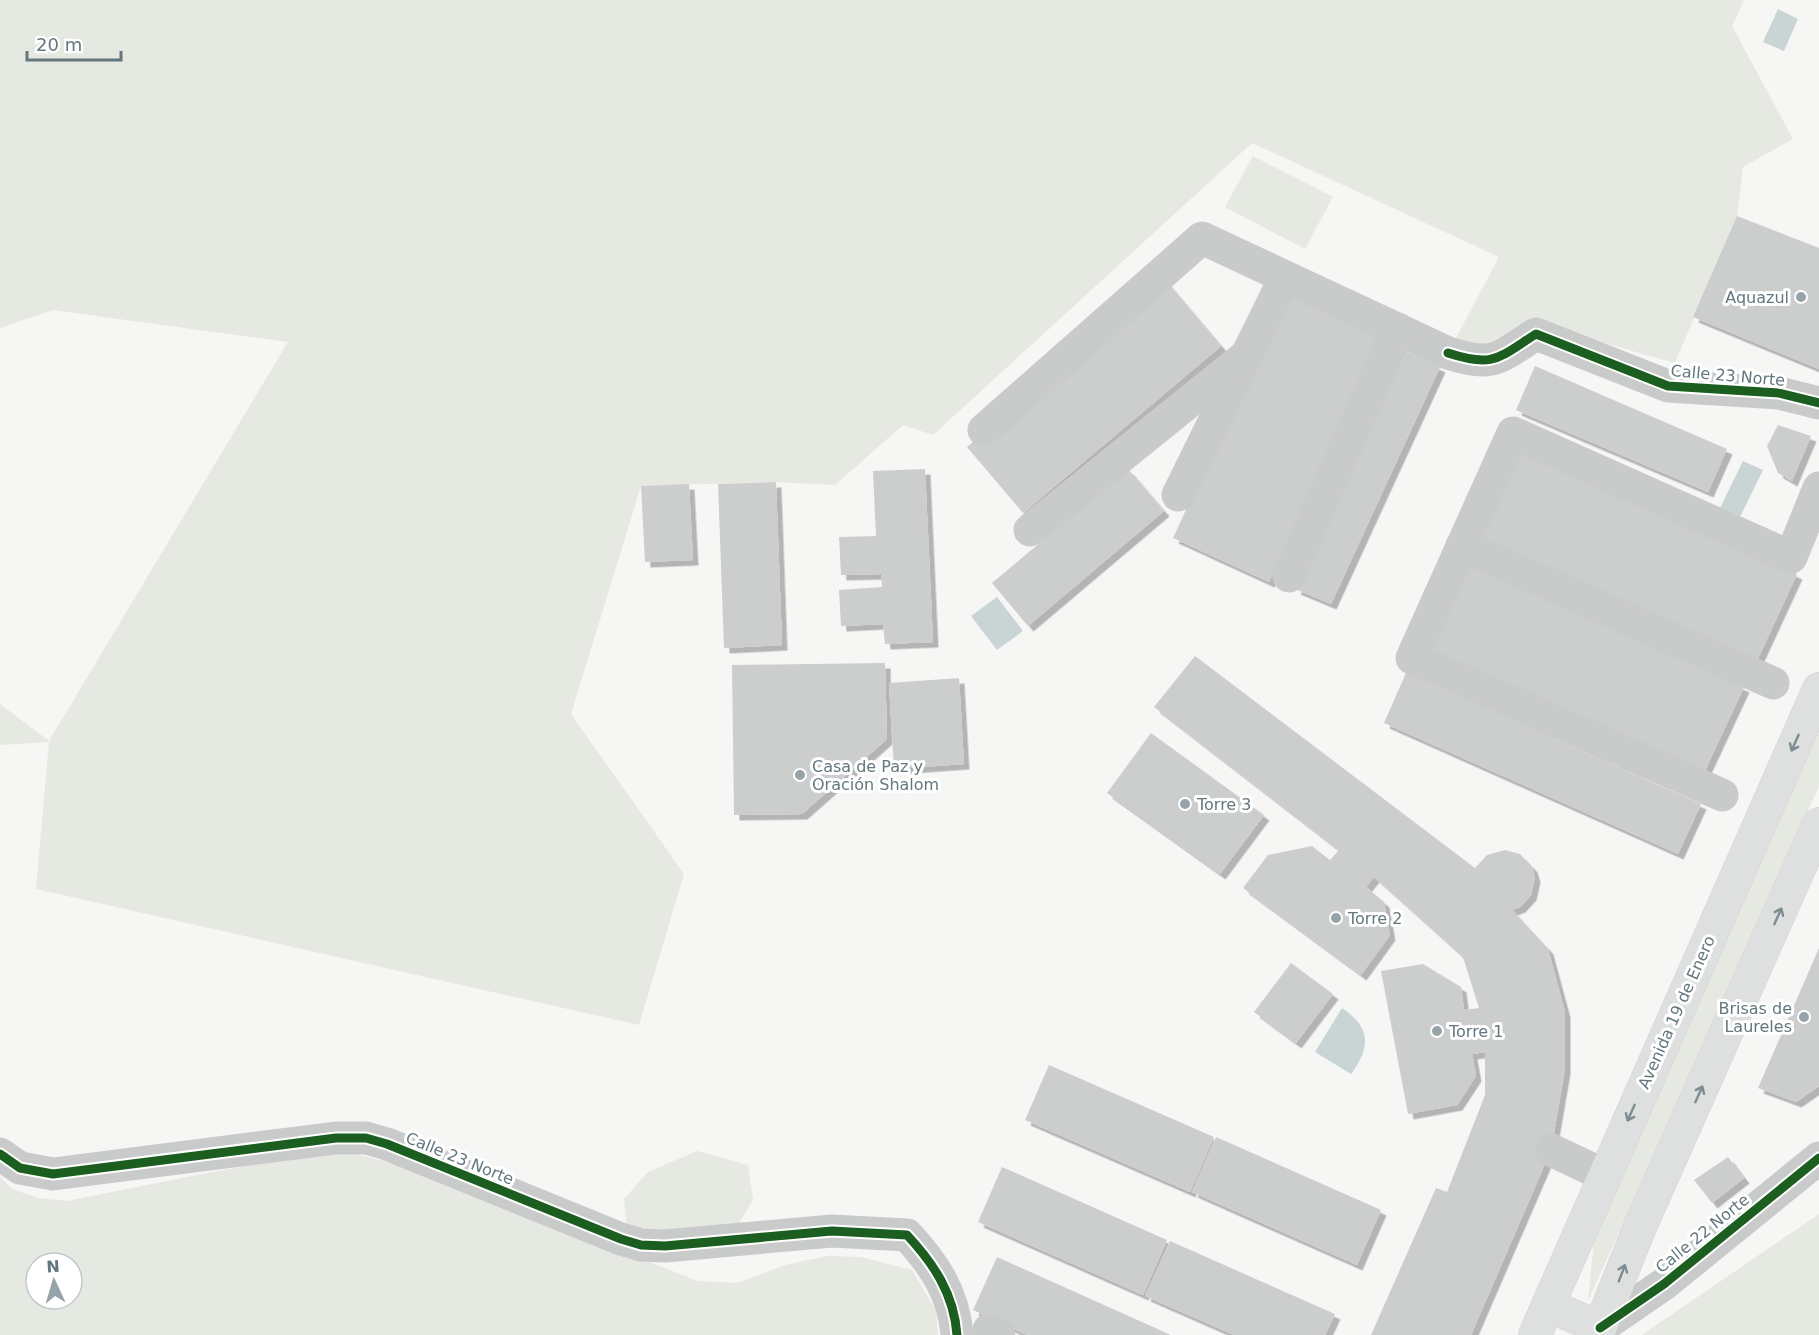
<svg xmlns="http://www.w3.org/2000/svg" width="1819" height="1335" viewBox="0 0 1819 1335" font-family="'DejaVu Sans',sans-serif">
<style>
.green{fill:#e6e8e2;fill-rule:evenodd}
.water{fill:#c9d4d5}
.building{fill:#cccece;filter:url(#shadow)}
.lines{fill:none;stroke-linecap:round;stroke-linejoin:round}
.major-casing{stroke:#d2d3d3;stroke-width:34}
.minor{stroke:#c9cbca;stroke-width:33}
.major{stroke:#dedfdf;stroke-width:33}
.cycleway-casing{stroke:#fff;stroke-width:13}
.cycleway{stroke:#1b5e20;stroke-width:9}
.oneway{stroke:#7c8c91}
.poi-dot{fill:#96a3a8;stroke:#fff;stroke-width:2}
.labels{text-anchor:middle;stroke-width:6;stroke-linejoin:round;paint-order:stroke}
.poi-label{font-size:16px;fill:#63777e;stroke:#fff;text-anchor:start}
.street-label{font-size:16px;fill:#63777e;stroke:#fff}
</style>
<defs>
<filter id="shadow"><feDropShadow dx="5.5" dy="5.5" stdDeviation="0" flood-color="#0004"/></filter>
</defs>
<rect width="100%" height="100%" fill="#f6f6f5"/>
<g class="green">
<polygon points="0,0 1744,0 1732,26 1793,139 1743,167 1737,216 1675,363 1543,326 1524,325 1480,347 1448,353 1499,257 1252,143 933,435 903,425 835,485 776,482 641,486 571,714 684,874 639,1025 36,889 49,742 0,745 0,704 49,741 288,342 53,310 0,328"/>
<polygon points="1253,156 1333,197 1305,249 1225,207"/>
<polygon points="1819,729 1819,786 1588,1301 1594,1240"/>
<path d="M339,1150L407,1167L698,1281L737,1283L785,1265L827,1256L861,1257L912,1270L936,1311L938,1335H0V1177L12,1189L38,1198L67,1201L207,1173ZM36,1263H72V1299H36Z"/>
<polygon points="697,1151 748,1165 753,1200 736,1228 698,1234 627,1227 624,1199 648,1172"/>
<polygon points="1819,1214 1819,1335 1643,1335 1643,1334"/>
</g>
<g class="water">
<polygon points="1778,9 1798,19 1784,51 1763,42"/>
<polygon points="1743,461 1763,470 1740,517 1720,508"/>
<polygon points="997,597 1023,631 997,650 971,616"/>
<path d="M1342,1008C1371,1028 1371,1046 1351,1074L1315,1052Z"/>
</g>
<g class="building">
<polygon points="1737,216 1819,248 1819,369 1693,317"/>
<polygon points="1165,280 1221,346 1023,513 967,447"/>
<polygon points="1286,292 1382,335 1269,582 1173,538"/>
<polygon points="1404,351 1440,367 1331,604 1295,589"/>
<polygon points="1535,366 1727,449 1708,492 1516,410"/>
<polygon points="1778,425 1811,436 1792,481 1778,473 1767,446"/>
<polygon points="1517,448 1797,574 1755,665 1476,538"/>
<polygon points="925,469 933,642 885,644 883,624 841,626 839,590 882,587 881,574 841,575 839,537 876,536 873,471"/>
<polygon points="1128,469 1164,511 1028,626 992,583"/>
<polygon points="776,482 782,645 724,648 718,484"/>
<polygon points="689,484 693,560 645,562 641,486"/>
<polygon points="1464,560 1744,687 1702,777 1423,650"/>
<polygon points="1195,656 1475,868 1487,855 1505,850 1520,854 1532,867 1535,877 1531,895 1520,907 1512,910 1548,949 1565,1012 1565,1069 1551,1150 1471,1335 1371,1335 1436,1188 1447,1192 1485,1095 1485,1052 1472,1054 1476,1076 1457,1105 1408,1114 1381,971 1423,964 1461,987 1464,1010 1479,1008 1463,957 1374,877 1366,887 1384,902 1390,935 1361,975 1243,888 1268,855 1312,846 1330,860 1339,850 1154,707"/>
<polygon points="885,663 887,739 802,814 734,815 732,665"/>
<polygon points="1406,673 1701,804 1678,854 1384,723"/>
<polygon points="959,678 964,764 894,769 889,683"/>
<polygon points="1151,733 1264,815 1220,874 1107,793"/>
<polygon points="1819,948 1819,1086 1796,1102 1758,1088"/>
<polygon points="1291,963 1333,994 1296,1043 1254,1012"/>
<polygon points="1049,1065 1214,1137 1190,1192 1025,1120"/>
<polygon points="1216,1137 1381,1210 1357,1265 1192,1192"/>
<polygon points="1728,1157 1744,1178 1712,1203 1694,1180"/>
<polygon points="1002,1167 1167,1240 1143,1295 978,1222"/>
<polygon points="1170,1241 1335,1314 1325,1335 1234,1335 1145,1296"/>
<polygon points="997,1257 1171,1335 1027,1335 973,1310"/>
</g>
<g class="lines">
<g class="major-casing">
<g id="major">
<polyline points="1548,1305 1600,1328"/>
<polyline points="1535,1335 1819,689"/>
<polyline points="1597,1335 1639,1229 1819,824"/>
</g>
</g>
<g class="minor">
<path d="M984,430L1202,238L1448,353C1494,368 1498,358 1536,334L1668,386L1779,393L1819,403"/>
<polyline points="1178,495 1285,278"/>
<polyline points="1030,530 1247,355"/>
<polyline points="1462,546 1773,683"/>
<polyline points="1289,576 1398,329"/>
<polyline points="1722,795 1412,658 1513,433 1791,557 1819,488"/>
<polyline points="1551,1150 1604,1175"/>
<path d="M0,1154L20,1168L53,1174L336,1138H366L387,1144L621,1239L641,1245L665,1246L832,1231L907,1235C934,1264 954,1294 957,1335"/>
<polyline points="1600,1328 1664,1284 1819,1158"/>
<polyline points="989,1330 999,1335"/>
</g>
<use href="#major" class="major"/>
<g class="cycleway-casing">
<g id="cycleway">
<path d="M1448,353C1494,368 1498,358 1536,334L1668,386L1779,393L1819,403"/>
<path d="M0,1154L20,1168L53,1174L336,1138H366L387,1144L621,1239L641,1245L665,1246L832,1231L907,1235C934,1264 954,1294 957,1335"/>
<polyline points="1600,1328 1664,1284 1819,1158"/>
</g>
</g>
<use href="#cycleway" class="cycleway"/>
</g>
<defs><path id="oneway-shaft" d="M-6 0H5M1.5-3L5.5 0L1.5 3" fill="none" stroke-width="1.6" stroke-linecap="round" stroke-linejoin="round" transform="scale(1.5)"/></defs>
<g class="oneway">
<use href="#oneway-shaft" transform="translate(1795 743) rotate(114)"/>
<use href="#oneway-shaft" transform="translate(1778 916) rotate(-66)"/>
<use href="#oneway-shaft" transform="translate(1699 1094) rotate(-66)"/>
<use href="#oneway-shaft" transform="translate(1631 1113) rotate(114)"/>
<use href="#oneway-shaft" transform="translate(1622 1273) rotate(-69)"/>
</g>
<g class="poi-dot">
<circle cx="1801" cy="297" r="6"/>
<circle cx="800" cy="775" r="6"/>
<circle cx="1185" cy="804" r="6"/>
<circle cx="1336" cy="918" r="6"/>
<circle cx="1804" cy="1017" r="6"/>
<circle cx="1437" cy="1031" r="6"/>
</g>
<g class="labels">
<g class="poi-label">
<text x="1789" y="303" text-anchor="end">Aquazul</text>
<text x="812" y="772">Casa de Paz y<tspan x="812" dy="18">Oración Shalom</tspan></text>
<text x="1197" y="810">Torre 3</text>
<text x="1348" y="924">Torre 2</text>
<text x="1792" y="1014" text-anchor="end">Brisas de<tspan x="1792" dy="18">Laureles</tspan></text>
<text x="1449" y="1037">Torre 1</text>
</g>
<g class="street-label">
<text transform="translate(1728 375) rotate(5)" y="6">Calle 23 Norte</text>
<text transform="translate(1676 1012) rotate(-66)" y="6">Avenida 19 de Enero</text>
<text transform="translate(460 1158) rotate(22)" y="6">Calle 23 Norte</text>
<text transform="translate(1702 1233) rotate(-39)" y="6">Calle 22 Norte</text>
</g>
</g>
<g transform="translate(54 1281) rotate(356)"><circle r="28" fill="#ffffff" stroke="#c1c9cb" stroke-width="1.5"/>
<path d="M0-4.5L10 22L0 15L-10 22Z" fill="#96a3a8"/>
<text y="-9" font-size="16" font-weight="bold" text-anchor="middle" fill="#63777e">N</text>
</g>
<path d="M27 51v9h94v-9" fill="none" stroke="#63777e" stroke-width="3"/>
<text x="36" y="51" font-size="18" fill="#63777e" stroke="#ffffff" stroke-width="4.5" paint-order="stroke">20 m</text>
</svg>
